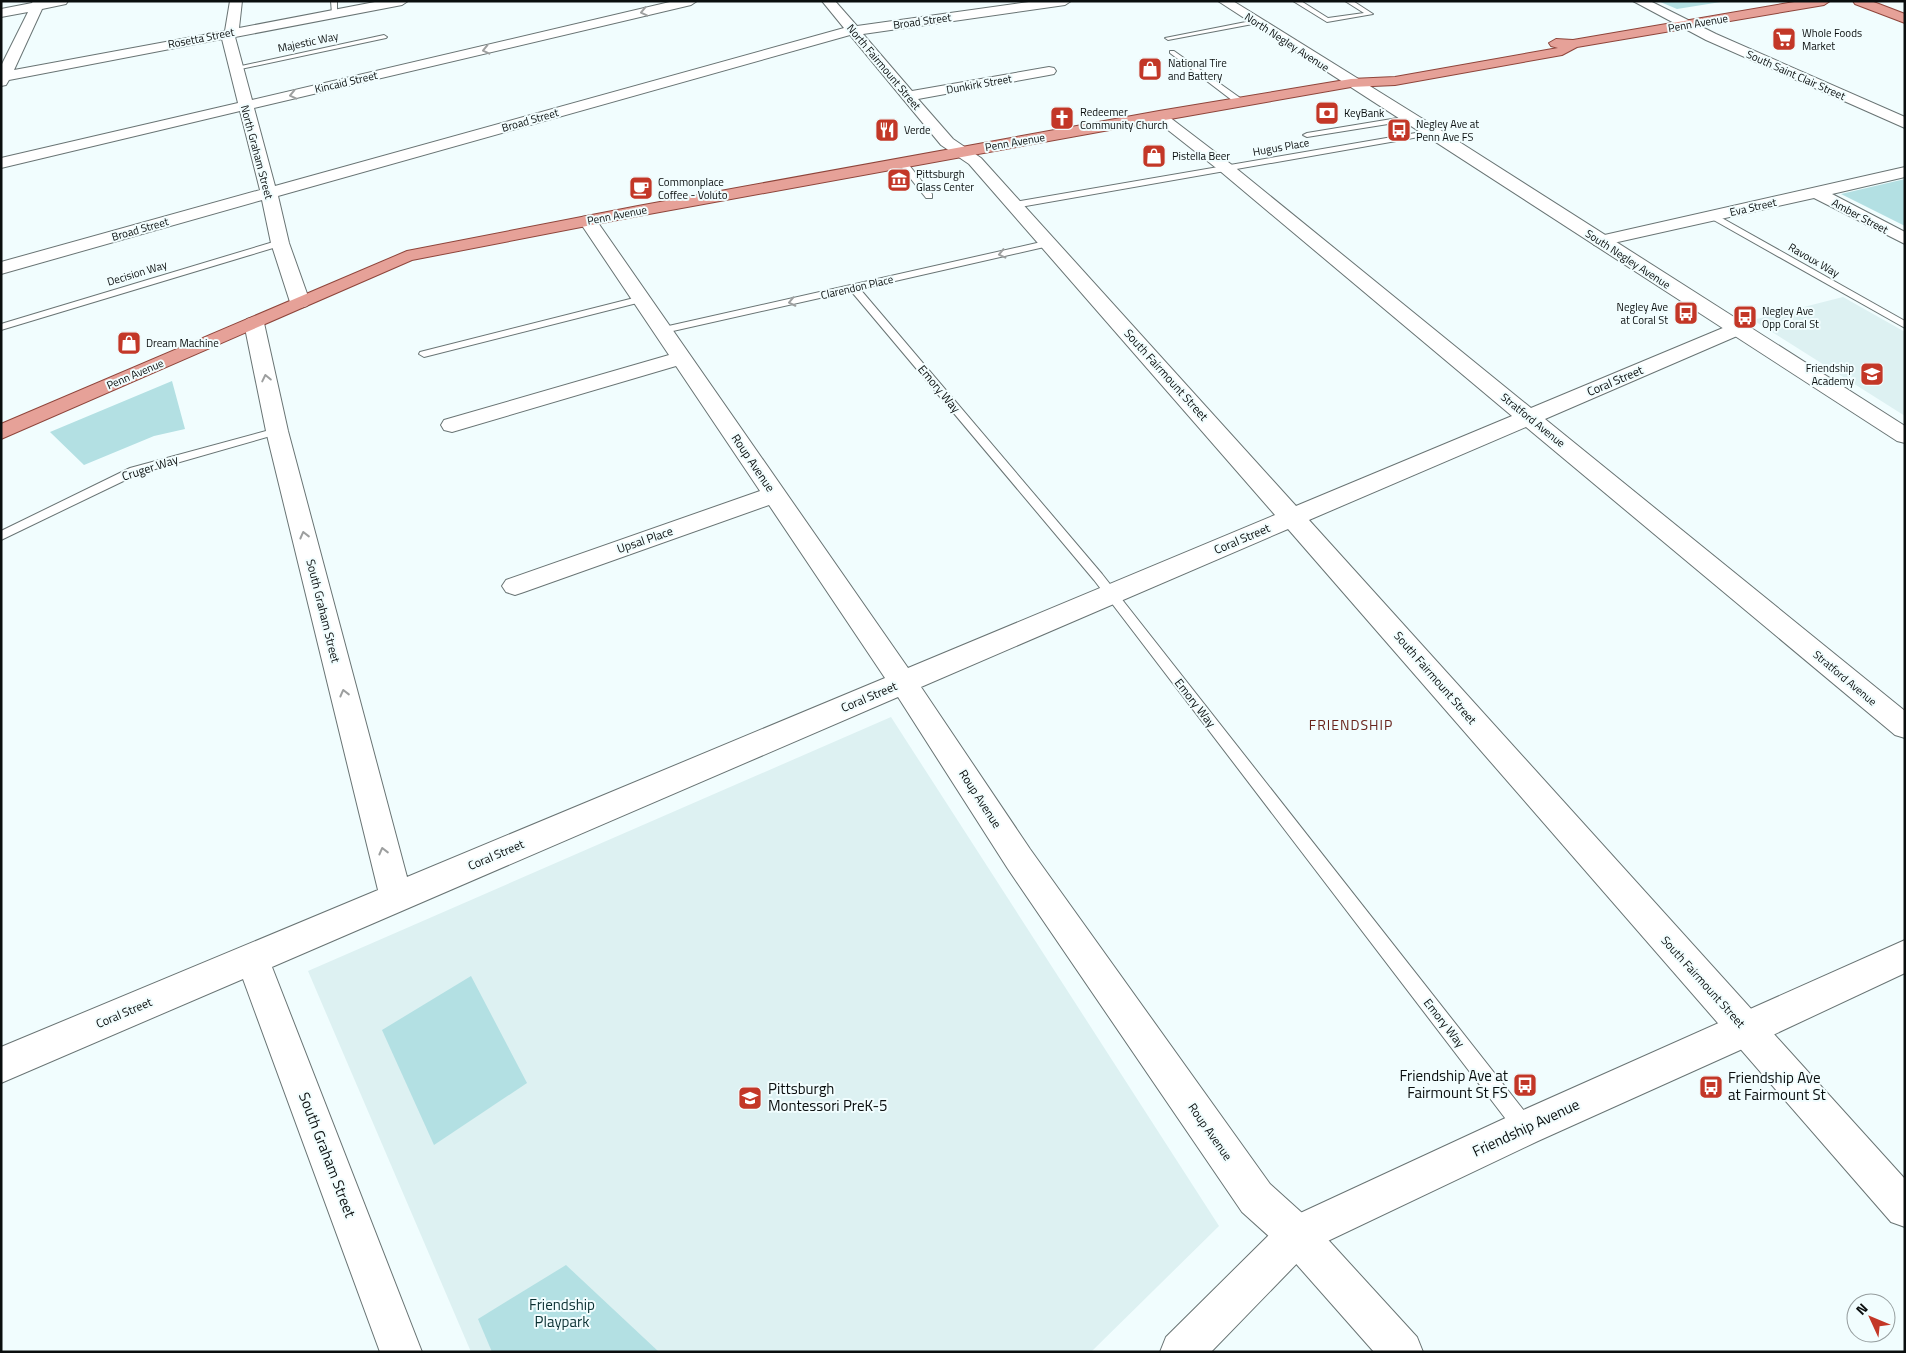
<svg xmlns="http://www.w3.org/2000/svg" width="1906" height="1353" viewBox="0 0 1906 1353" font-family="'Titillium Web',sans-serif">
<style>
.built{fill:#ddf1f2}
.green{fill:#b3e0e3}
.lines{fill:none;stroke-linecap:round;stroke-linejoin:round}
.lane-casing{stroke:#697474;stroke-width:2}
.street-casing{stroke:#697474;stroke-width:2}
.secondary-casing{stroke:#697474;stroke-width:2}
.primary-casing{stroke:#8e453b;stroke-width:2}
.lane{fill:#fff;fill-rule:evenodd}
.street{fill:#fff;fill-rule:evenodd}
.secondary{fill:#fff;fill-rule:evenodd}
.primary{fill:#e6a198;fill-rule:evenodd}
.oneway{stroke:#9d9f9f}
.labels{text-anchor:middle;stroke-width:4;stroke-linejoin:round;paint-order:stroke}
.far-street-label{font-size:11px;fill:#0a0e0e;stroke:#f1fdfe}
.far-poi-label{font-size:11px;fill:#0a0e0e;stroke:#f1fdfe;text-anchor:start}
.street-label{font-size:12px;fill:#0a0e0e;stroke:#f1fdfe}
.neighbourhood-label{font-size:14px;letter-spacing:1px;fill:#68231b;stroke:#f1fdfe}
.near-poi-label{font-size:15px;fill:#0a0e0e;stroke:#f1fdfe;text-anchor:start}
.near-street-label{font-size:15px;fill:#0a0e0e;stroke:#f1fdfe}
.near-park-label{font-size:15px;fill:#0c3133;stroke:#f1fdfe}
</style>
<rect width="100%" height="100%" fill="#f1fdfe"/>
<g class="built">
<polygon points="1843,297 1905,332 1905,416 1753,320"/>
<polygon points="891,717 1219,1226 1091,1352 471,1352 308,971"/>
</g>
<g class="green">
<polygon points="1658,1 1727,1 1677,9"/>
<polygon points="1905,179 1905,226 1841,194"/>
<polygon points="172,381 185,429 154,436 84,465 50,432"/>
<polygon points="471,976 527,1083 434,1145 382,1030"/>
<polygon points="566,1265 659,1352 492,1352 478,1319"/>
</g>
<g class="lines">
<g class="lane-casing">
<g id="lane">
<polygon points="331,1 337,1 337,15 332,14"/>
<polygon points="1293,1 1301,1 1328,18 1364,13 1345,1 1353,1 1373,14 1327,22"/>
<polygon points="1256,20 1259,22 1258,23 1168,40 1165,38"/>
<polygon points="384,35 387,37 386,38 236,70 232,68"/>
<polygon points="1170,51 1174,51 1243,100 1243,104 1237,104 1170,53"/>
<polygon points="1410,116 1414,118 1413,120 1307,137 1303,135 1307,133"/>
<polygon points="1433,130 1437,132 1436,134 1015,208 1011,205 1015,202"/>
<polygon points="899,160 905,160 932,194 932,198 926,198 899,164"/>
<polygon points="1713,213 1905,321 1905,328 1710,218 1709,216"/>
<polygon points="280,240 285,243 283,245 1,330 1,324"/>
<polygon points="1050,240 1053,241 1053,245 860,289 1102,574 1532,1121 1534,1128 1532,1135 1525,1137 1518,1135 1094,580 851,291 664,333 659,330 664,327"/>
<polygon points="642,296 647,299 645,301 424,357 419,354 420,352"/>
<polygon points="277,428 283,431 281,433 138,474 1,540 1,531 130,468"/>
</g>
</g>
<g class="street-casing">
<g id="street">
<polygon points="33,1 68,1 66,4 42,9 14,70 225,31 230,1 242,1 239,28 380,1 408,1 402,5 235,37 252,100 674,1 697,1 691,5 254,108 275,186 844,28 822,1 835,1 857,26 1036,1 1071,1 1065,5 863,34 912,91 1049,67 1054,68 1056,71 1054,74 1049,75 918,99 953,139 981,158 1296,506 1512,416 1220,171 1154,119 1151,116 1154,113 1164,113 1232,165 1531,408 1730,325 1737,323 1744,325 1747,329 1744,333 1545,419 1905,711 1905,738 1895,735 1526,427 1309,520 1905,1179 1905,1227 1891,1222 1288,529 921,687 1030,849 1270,1184 1311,1221 1417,1337 1423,1352 1374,1352 1283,1249 1242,1212 1008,869 898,697 272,967 422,1352 380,1352 243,979 1,1083 1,1047 378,890 266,431 244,323 247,319 254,317 261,319 264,323 288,431 407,877 885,678 769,505 524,592 515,595 506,592 502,586 506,580 760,491 676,366 452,432 444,430 441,425 444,420 669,355 579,221 582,217 588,216 594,217 908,668 1275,515 969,164 941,145 850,35 278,196 289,243 310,302 307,306 300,308 293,306 290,302 271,243 262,200 1,274 1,262 260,190 240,111 1,168 1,158 238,103 222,39 9,80 6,85 1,86 1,66 28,12 1,17 1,9 32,3"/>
<polygon points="1633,1 1650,1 1716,34 1905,117 1905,128 1706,40"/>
<polygon points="1905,167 1905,177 1832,194 1905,232 1905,244 1814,198 1600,246 1594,245 1591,241 1594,237 1600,236"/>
</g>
</g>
<g class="secondary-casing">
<g id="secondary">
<polygon points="1218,1 1233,1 1439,129 1905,426 1905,443 1897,441"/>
<polygon points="1905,940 1905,973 1758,1042 1538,1141 1311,1249 1211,1352 1160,1352 1166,1337 1283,1221 1512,1115"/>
</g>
</g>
<g class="primary-casing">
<g id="primary">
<polygon points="1800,1 1830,1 1824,5 1577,47 1562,55 1395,85 1351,87 1159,121 638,216 412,260 1,439 1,424 407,251 638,206 1159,111 1351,79 1395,77 1558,48 1551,46 1549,43 1556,39 1573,40"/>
<polygon points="1853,1 1871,1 1905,14 1905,23 1855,4"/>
</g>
</g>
<use href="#lane" class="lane"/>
<use href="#street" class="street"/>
<use href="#secondary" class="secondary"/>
<use href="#primary" class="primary"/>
</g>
<defs><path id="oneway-chevron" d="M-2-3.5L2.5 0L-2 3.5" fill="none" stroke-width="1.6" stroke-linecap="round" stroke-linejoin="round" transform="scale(1.25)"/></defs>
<g class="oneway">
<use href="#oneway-chevron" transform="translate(644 12) rotate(167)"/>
<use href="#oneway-chevron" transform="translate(486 50) rotate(167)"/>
<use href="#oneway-chevron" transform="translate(293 95) rotate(167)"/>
<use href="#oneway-chevron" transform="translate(1002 254) rotate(167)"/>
<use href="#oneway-chevron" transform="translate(792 302) rotate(168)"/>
<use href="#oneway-chevron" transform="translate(266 378) rotate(-102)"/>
<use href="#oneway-chevron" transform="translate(304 535) rotate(-104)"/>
<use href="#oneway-chevron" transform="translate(344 693) rotate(-104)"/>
<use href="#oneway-chevron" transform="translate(383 851) rotate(-104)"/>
</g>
<defs>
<g id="supermarket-square" transform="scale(1.25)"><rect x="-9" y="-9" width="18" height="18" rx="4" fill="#c33727" stroke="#f1fdfe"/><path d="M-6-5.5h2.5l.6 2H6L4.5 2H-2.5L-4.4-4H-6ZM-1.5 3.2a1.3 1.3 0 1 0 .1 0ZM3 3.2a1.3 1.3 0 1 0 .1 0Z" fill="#fff"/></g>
<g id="shop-square" transform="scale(1.25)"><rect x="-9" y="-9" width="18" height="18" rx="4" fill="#c33727" stroke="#f1fdfe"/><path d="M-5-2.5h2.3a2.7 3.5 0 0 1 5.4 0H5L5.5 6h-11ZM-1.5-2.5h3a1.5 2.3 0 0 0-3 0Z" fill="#fff"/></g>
<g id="bank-square" transform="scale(1.25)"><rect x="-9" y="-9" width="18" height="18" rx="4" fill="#c33727" stroke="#f1fdfe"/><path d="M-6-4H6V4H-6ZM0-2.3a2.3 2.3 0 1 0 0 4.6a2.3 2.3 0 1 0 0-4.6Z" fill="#fff"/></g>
<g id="church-square" transform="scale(1.25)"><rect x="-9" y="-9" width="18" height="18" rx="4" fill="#c33727" stroke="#f1fdfe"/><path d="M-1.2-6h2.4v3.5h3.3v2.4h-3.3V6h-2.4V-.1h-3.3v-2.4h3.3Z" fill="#fff"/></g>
<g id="restaurant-square" transform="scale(1.25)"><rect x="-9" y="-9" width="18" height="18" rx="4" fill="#c33727" stroke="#f1fdfe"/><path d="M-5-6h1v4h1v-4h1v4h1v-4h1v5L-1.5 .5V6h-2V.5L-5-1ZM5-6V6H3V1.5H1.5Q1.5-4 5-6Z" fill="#fff"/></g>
<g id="bus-square" transform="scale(1.25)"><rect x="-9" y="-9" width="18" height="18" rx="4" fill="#c33727" stroke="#f1fdfe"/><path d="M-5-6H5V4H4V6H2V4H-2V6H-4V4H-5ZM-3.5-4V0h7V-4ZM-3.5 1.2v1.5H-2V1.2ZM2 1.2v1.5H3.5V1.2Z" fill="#fff"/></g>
<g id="museum-square" transform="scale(1.25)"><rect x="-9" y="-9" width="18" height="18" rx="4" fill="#c33727" stroke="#f1fdfe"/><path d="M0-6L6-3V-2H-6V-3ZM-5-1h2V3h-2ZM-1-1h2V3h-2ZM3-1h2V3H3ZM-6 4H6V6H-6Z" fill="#fff"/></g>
<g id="cafe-square" transform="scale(1.25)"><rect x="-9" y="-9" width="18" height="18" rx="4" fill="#c33727" stroke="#f1fdfe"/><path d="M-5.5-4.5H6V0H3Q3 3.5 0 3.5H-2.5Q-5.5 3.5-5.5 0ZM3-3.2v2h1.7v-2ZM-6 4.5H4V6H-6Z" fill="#fff"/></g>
<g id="school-square" transform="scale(1.25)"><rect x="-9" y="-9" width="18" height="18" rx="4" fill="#c33727" stroke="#f1fdfe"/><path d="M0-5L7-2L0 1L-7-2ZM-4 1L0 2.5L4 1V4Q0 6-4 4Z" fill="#fff"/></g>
</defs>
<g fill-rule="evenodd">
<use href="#supermarket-square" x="1784" y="39"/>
<use href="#shop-square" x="1150" y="69"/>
<use href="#bank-square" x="1327" y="113"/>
<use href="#church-square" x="1062" y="118"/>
<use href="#restaurant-square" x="887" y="130"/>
<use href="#bus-square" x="1399" y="130"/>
<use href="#shop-square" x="1154" y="156"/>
<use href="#museum-square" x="899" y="180"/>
<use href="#cafe-square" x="641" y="188"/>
<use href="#bus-square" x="1686" y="313"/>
<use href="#bus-square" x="1745" y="317"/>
<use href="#shop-square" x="129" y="343"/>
<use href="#school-square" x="1872" y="374"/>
<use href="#bus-square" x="1525" y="1085"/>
<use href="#bus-square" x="1711" y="1087"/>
<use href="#school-square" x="750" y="1098"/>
</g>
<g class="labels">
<g class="far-street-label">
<text transform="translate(922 21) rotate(-8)" y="4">Broad Street</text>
<text transform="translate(1698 23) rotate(-10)" y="4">Penn Avenue</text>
<text transform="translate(201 38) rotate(-11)" y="4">Rosetta Street</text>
<text transform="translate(308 42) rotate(-12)" y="4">Majestic Way</text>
<text transform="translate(1287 42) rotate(33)" y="4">North Negley Avenue</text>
<text transform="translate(884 67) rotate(50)" y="4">North Fairmount Street</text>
<text transform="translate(1796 75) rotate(24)" y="4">South Saint Clair Street</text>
<text transform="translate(346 82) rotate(-13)" y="4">Kincaid Street</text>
<text transform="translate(979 84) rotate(-10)" y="4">Dunkirk Street</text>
<text transform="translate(530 120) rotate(-16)" y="4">Broad Street</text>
<text transform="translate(1015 142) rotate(-10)" y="4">Penn Avenue</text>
<text transform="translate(1281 147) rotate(-10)" y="4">Hugus Place</text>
<text transform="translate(257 152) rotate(75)" y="4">North Graham Street</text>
<text transform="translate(1753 207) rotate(-13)" y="4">Eva Street</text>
<text transform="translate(617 215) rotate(-11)" y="4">Penn Avenue</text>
<text transform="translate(1860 216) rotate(28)" y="4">Amber Street</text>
<text transform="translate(140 229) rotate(-16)" y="4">Broad Street</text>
<text transform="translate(1628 259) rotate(33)" y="4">South Negley Avenue</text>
<text transform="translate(1814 260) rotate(30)" y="4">Ravoux Way</text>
<text transform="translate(137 273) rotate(-17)" y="4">Decision Way</text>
<text transform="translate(857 287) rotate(-13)" y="4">Clarendon Place</text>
<text transform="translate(135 374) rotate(-23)" y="4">Penn Avenue</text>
<text transform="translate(1533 420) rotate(39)" y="4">Stratford Avenue</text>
<text transform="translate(1845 678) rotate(40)" y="4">Stratford Avenue</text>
</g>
<g class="far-poi-label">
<text x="1802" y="37">Whole Foods<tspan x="1802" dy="13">Market</tspan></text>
<text x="1168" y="67">National Tire<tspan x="1168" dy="13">and Battery</tspan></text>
<text x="1080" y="116">Redeemer<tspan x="1080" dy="13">Community Church</tspan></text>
<text x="1344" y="117">KeyBank</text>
<text x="1416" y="128">Negley Ave at<tspan x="1416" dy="13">Penn Ave FS</tspan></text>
<text x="904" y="134">Verde</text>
<text x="1172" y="160">Pistella Beer</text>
<text x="916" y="178">Pittsburgh<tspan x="916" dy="13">Glass Center</tspan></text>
<text x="658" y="186">Commonplace<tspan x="658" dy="13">Coffee - Voluto</tspan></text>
<text x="1668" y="311" text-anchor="end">Negley Ave<tspan x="1668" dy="13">at Coral St</tspan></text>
<text x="1762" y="315">Negley Ave<tspan x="1762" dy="13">Opp Coral St</tspan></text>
<text x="146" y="347">Dream Machine</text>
<text x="1854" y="372" text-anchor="end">Friendship<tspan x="1854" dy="13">Academy</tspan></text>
</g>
<g class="street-label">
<text transform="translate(1166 375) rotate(48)" y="4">South Fairmount Street</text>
<text transform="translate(1615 381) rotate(-23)" y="4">Coral Street</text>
<text transform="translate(939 389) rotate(50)" y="4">Emory Way</text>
<text transform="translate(753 463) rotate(56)" y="4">Roup Avenue</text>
<text transform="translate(150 468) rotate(-18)" y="4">Cruger Way</text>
<text transform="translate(1242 539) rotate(-23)" y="4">Coral Street</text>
<text transform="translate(645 540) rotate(-19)" y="4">Upsal Place</text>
<text transform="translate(323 611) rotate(76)" y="4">South Graham Street</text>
<text transform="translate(1435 678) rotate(49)" y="4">South Fairmount Street</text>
<text transform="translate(869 697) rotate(-23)" y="4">Coral Street</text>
<text transform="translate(1195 703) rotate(52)" y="4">Emory Way</text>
<text transform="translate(980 799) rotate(57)" y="4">Roup Avenue</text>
<text transform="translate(496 855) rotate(-23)" y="4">Coral Street</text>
<text transform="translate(1703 982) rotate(48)" y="4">South Fairmount Street</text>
<text transform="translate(124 1013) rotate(-23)" y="4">Coral Street</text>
<text transform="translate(1444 1023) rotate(52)" y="4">Emory Way</text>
<text transform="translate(1210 1132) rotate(55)" y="4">Roup Avenue</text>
</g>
<g class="neighbourhood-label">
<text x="1351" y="730">FRIENDSHIP</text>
</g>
<g class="near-poi-label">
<text x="1508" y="1081" text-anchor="end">Friendship Ave at<tspan x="1508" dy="17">Fairmount St FS</tspan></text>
<text x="1728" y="1083">Friendship Ave<tspan x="1728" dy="17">at Fairmount St</tspan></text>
<text x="768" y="1094">Pittsburgh<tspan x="768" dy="17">Montessori PreK-5</tspan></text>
</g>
<g class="near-street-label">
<text transform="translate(1526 1128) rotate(-25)" y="5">Friendship Avenue</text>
<text transform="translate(327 1155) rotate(69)" y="5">South Graham Street</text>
</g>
<g class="near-park-label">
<text x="562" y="1310">Friendship<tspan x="562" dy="17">Playpark</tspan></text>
</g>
</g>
<rect width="1906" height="1353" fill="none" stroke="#0a0e0e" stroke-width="5"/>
<g transform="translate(1871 1318) rotate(314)"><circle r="24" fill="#f1fdfe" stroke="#959d9e"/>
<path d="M0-4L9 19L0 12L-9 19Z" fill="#c33727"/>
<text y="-8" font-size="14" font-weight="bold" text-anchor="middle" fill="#0a0e0e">N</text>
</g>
</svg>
